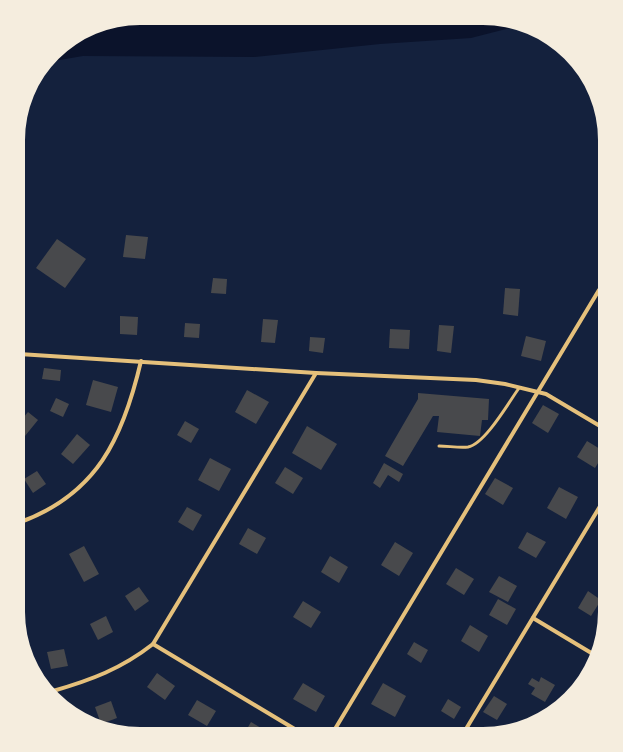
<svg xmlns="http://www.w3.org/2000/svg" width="623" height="752" viewBox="0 0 623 752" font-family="Mulish,sans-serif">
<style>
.water{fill:#0b132b}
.building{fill:#48494c}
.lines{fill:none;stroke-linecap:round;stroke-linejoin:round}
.service{stroke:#e5c07b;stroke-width:3}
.minor{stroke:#e5c07b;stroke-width:4}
</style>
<rect width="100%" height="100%" fill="#14213d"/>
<polygon class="water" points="140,18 499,19 518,26 471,38 380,44 255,57 83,56 48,62 60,48 100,25"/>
<g class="building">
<polygon points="126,235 148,237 145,259 123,257"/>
<polygon points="57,239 86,259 65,288 36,268"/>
<polygon points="213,278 227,279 226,294 211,293"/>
<polygon points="505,288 520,289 518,316 503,314"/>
<polygon points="120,316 138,317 137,335 120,334"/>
<polygon points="263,319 278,320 275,343 261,342"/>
<polygon points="185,323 200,324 199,338 184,337"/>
<polygon points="439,325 454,326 451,353 437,351"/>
<polygon points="390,329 410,330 409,349 389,348"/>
<polygon points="526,336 546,341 541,361 521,356"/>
<polygon points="310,337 325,338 323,353 309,351"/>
<polygon points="44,368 61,370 60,381 42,379"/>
<polygon points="93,380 118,387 111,412 86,405"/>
<polygon points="247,390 269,402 256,424 235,412"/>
<polygon points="418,393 489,399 488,420 482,420 480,436 437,432 439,416 433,416 403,466 385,456 418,399"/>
<polygon points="56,398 69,404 63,417 50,411"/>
<polygon points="543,405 559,414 548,433 532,423"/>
<polygon points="28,412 38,420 25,436 18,431 18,424"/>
<polygon points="185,421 199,429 191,443 177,435"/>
<polygon points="307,426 337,444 321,470 292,453"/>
<polygon points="77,434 90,445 73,464 61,454"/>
<polygon points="587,441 605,452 595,468 577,457"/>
<polygon points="210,458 231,469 219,491 198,480"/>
<polygon points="384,463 403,474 399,482 388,475 380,488 373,483"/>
<polygon points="285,467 303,478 293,494 275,483"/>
<polygon points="37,471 46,484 33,493 24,479"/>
<polygon points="495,478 513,488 503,505 485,494"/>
<polygon points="559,487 578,497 566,519 547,508"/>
<polygon points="187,507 202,515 193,531 178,522"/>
<polygon points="248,528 266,538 257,554 239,544"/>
<polygon points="605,528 605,542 599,538"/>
<polygon points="527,532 546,542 536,558 518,548"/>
<polygon points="395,542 413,553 399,576 381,565"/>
<polygon points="84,546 99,574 84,582 69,554"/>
<polygon points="330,556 348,567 339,583 321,572"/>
<polygon points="456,568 474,579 464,595 446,584"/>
<polygon points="499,576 517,586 508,602 489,592"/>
<polygon points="139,587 149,601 135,611 125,596"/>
<polygon points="588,591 601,600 591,616 578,608"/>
<polygon points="498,599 516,609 507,625 489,615"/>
<polygon points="303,601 321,612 311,628 293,617"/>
<polygon points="106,616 113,632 98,640 90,624"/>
<polygon points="470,625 488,636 479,652 461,641"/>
<polygon points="414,642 428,650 421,663 407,654"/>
<polygon points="64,649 68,666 51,669 47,652"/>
<polygon points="157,673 175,686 165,700 147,687"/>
<polygon points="541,677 555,685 545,702 531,694 535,688 528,684 532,678 539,682"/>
<polygon points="303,683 325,696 316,712 293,699"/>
<polygon points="383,683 406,696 395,717 371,704"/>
<polygon points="494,696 507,704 497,720 483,712"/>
<polygon points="448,699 461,707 454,719 441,711"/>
<polygon points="197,700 216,711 207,726 188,715"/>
<polygon points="111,701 117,718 101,724 95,707"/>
<polygon points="251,722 261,728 258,734 244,734"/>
</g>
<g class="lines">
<path class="service" d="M439,446C448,446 459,448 468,447C485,444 509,402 519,388"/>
<g class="minor">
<polyline points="19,354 316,373 476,380 505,384 546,394 605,429"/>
<path d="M18,523C97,495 123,438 141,361"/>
<polyline points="533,618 593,654"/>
<polyline points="153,644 303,734"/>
<path d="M53,691C91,680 121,669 153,644L316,373"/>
<polyline points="332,734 599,290"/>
<polyline points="463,734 605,498"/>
</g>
</g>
<path d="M0 0H623V752H0ZM140 25H483A115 115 0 0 1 598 140V612A115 115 0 0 1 483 727H140A115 115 0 0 1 25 612V140A115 115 0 0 1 140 25Z" fill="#f5edde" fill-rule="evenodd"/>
</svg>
